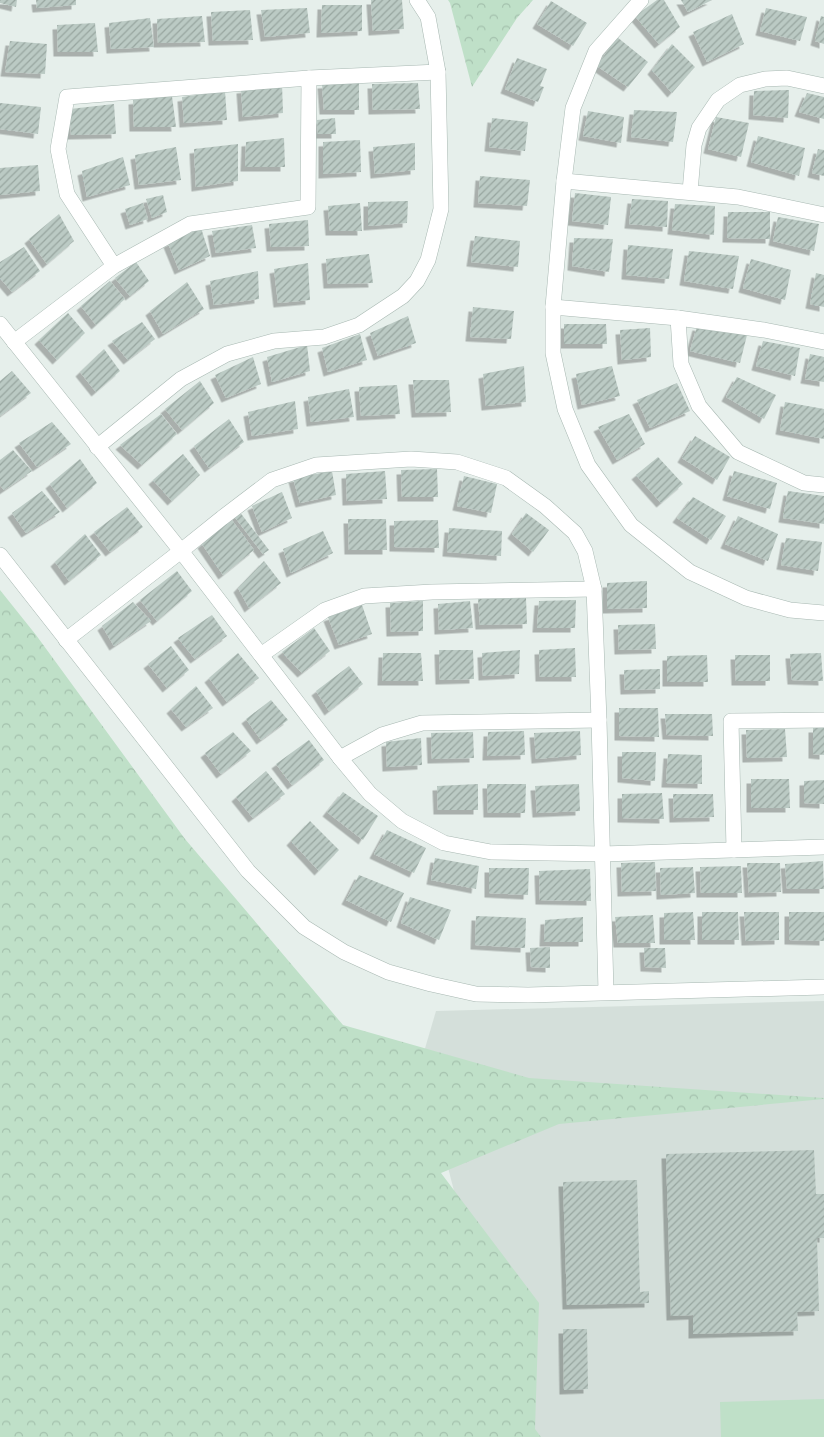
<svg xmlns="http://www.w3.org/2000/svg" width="824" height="1437" viewBox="0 0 824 1437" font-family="'Golos Text',sans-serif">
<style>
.built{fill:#d4dfda}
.forest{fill:url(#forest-crowns)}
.garden{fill:#bfe0c8}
.building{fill:url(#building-hatch);filter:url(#shadow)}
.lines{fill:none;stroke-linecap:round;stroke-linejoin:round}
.minor-casing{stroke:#a8b8b2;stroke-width:16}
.tertiary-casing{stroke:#a8b8b2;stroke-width:16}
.minor{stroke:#fff;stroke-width:15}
.tertiary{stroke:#fff;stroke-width:15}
</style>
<defs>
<pattern id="forest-crowns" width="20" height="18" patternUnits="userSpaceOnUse" patternTransform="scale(1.25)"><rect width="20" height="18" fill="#bfe0c8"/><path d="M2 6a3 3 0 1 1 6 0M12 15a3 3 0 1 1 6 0" fill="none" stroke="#a4c1ad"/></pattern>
<pattern id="building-hatch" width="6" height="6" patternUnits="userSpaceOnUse" patternTransform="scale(1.25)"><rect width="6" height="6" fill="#bbcac4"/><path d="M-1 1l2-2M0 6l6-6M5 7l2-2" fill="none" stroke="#98a6a0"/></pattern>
<filter id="shadow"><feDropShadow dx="-4.5" dy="4.5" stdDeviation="0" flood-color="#0004"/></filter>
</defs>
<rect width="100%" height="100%" fill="#e6efeb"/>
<polygon class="built" points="824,1001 824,1437 517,1437 421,1062 436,1011"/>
<g class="forest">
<polygon points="448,0 533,0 517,18 472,87 450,3"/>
<polygon points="0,590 36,635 185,839 343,1025 529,1078 824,1098 824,1099 559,1124 441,1173 539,1303 535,1429 541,1437 0,1437"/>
</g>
<polygon class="garden" points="824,1399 824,1437 721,1437 720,1402"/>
<g class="building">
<polygon points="0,0 17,0 16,7 0,3"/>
<polygon points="36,0 76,0 76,5 37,8"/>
<polygon points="371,0 402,0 404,29 373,31"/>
<polygon points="657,0 664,0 680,27 659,44 635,16"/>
<polygon points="681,0 712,0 688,12"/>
<polygon points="551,1 587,23 573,46 537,24"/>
<polygon points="322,5 362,5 362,31 321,33"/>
<polygon points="307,8 310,33 265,37 261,10"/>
<polygon points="766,8 807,17 800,41 760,31"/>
<polygon points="250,10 253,40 213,41 211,12"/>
<polygon points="732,14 744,44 707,62 693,32"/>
<polygon points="202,16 205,42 158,43 157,19"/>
<polygon points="821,16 824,17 824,44 815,41"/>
<polygon points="150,18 154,47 111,49 109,23"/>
<polygon points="95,23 98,52 58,52 57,25"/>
<polygon points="617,37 648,62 628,87 597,66"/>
<polygon points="10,41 47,44 45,74 5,72"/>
<polygon points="672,44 695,67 672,93 652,70"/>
<polygon points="517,58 547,69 540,86 544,87 538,102 505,89"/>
<polygon points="359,82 359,110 324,110 322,84"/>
<polygon points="418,83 420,109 373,110 372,84"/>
<polygon points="282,84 283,113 243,117 241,89"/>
<polygon points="789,90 788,118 753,115 754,91"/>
<polygon points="225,91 227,120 184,123 182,97"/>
<polygon points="807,93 824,97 824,119 799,112"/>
<polygon points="172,96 176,127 134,127 133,100"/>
<polygon points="0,103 41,107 38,134 0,129"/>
<polygon points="114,104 116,134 71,135 70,109"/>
<polygon points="634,110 677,112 673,142 631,137"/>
<polygon points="588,111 624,117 621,143 583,136"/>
<polygon points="716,117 749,123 741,157 708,149"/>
<polygon points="335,118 336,134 318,134 317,120"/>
<polygon points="492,118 528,122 525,151 489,147"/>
<polygon points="758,136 805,148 799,176 751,162"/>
<polygon points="284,138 285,167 245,167 246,142"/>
<polygon points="360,140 361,172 323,174 323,142"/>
<polygon points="415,143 415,170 375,174 373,147"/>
<polygon points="238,144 238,181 196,187 194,149"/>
<polygon points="176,147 181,180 139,185 135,155"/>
<polygon points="818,149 824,150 824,176 812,173"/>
<polygon points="123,157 130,185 87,197 82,171"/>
<polygon points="38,165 40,191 0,195 0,168"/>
<polygon points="480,176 530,180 527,206 478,203"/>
<polygon points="575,193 611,197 608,225 572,221"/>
<polygon points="163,195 167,212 152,218 146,199"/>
<polygon points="632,199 668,201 667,227 629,224"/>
<polygon points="408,201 407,223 368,226 368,202"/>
<polygon points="143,203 148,219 130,225 125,209"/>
<polygon points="360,203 362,231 330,231 328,206"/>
<polygon points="675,204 715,206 714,235 672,230"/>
<polygon points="728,212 770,212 770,239 727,238"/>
<polygon points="59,214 74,241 47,264 29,239"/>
<polygon points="778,217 819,224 814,251 773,241"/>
<polygon points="308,220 309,246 271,247 269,224"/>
<polygon points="252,225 256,248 216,253 212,231"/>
<polygon points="201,228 210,256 179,270 168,243"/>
<polygon points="475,236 520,241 518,267 471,262"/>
<polygon points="574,238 613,239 609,272 572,266"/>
<polygon points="628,245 673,249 669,279 626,275"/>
<polygon points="24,247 40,271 12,292 0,278 0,262"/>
<polygon points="689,251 739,256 733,289 684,281"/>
<polygon points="369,254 373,283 328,284 326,259"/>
<polygon points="751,259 791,270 785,300 743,288"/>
<polygon points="136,262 149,281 130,296 115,278"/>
<polygon points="308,263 310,300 278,303 274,269"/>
<polygon points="258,271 259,299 214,305 210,281"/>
<polygon points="816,273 824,275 824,307 810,304"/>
<polygon points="110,281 125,299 96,325 81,306"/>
<polygon points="187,282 204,309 163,334 150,311"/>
<polygon points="473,307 514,311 511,339 470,337"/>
<polygon points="68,313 85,333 57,360 39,340"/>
<polygon points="408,316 416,343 378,356 370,333"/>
<polygon points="142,322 155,339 128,360 112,341"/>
<polygon points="564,324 606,324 607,344 564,344"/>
<polygon points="697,326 747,335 740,363 690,351"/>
<polygon points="650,328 651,357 622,360 620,330"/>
<polygon points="360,334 367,360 328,372 322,348"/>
<polygon points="763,341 800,348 795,376 756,366"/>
<polygon points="307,345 310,371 272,382 267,357"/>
<polygon points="104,349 120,371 96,392 80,372"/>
<polygon points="810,354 824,357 824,382 805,379"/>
<polygon points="253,357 261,384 226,398 215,375"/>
<polygon points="524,366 526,402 486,406 483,374"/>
<polygon points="612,366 620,396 582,405 576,374"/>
<polygon points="12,371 31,393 0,416 0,381"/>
<polygon points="737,377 776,395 764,419 726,397"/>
<polygon points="413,380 449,380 451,412 416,413"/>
<polygon points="200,381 214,403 182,430 165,409"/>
<polygon points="677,383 690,411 650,428 637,400"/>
<polygon points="397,385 400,414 361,416 359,387"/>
<polygon points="349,389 354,417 311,422 308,397"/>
<polygon points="295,401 298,429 252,436 248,412"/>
<polygon points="785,402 824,409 824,439 780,430"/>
<polygon points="161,414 177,434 142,465 120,445"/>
<polygon points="629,414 645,444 617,460 598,427"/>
<polygon points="229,419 244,442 209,468 194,446"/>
<polygon points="52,422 71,444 37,467 19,443"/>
<polygon points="695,436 730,457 717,480 682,458"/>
<polygon points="13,450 32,471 4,490 0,485 0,460"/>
<polygon points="183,454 200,475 172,501 153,480"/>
<polygon points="658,457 683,484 661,503 636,475"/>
<polygon points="80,459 97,483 67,508 50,484"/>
<polygon points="437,469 438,497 402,497 401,470"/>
<polygon points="332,471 336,495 300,503 293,478"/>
<polygon points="385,471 387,499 347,501 346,474"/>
<polygon points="734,471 777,483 770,509 727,496"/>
<polygon points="464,476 497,484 491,513 457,506"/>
<polygon points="42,491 60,512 26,533 12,513"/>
<polygon points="788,491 824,496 824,524 783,518"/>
<polygon points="282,492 292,518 262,532 252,506"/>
<polygon points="693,497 726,516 711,540 677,518"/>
<polygon points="127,507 143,527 110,552 94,532"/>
<polygon points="239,511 269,550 263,554 234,516"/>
<polygon points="526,513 549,530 533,552 512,534"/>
<polygon points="738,516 778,534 768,561 725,544"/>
<polygon points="231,519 254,550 223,575 202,544"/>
<polygon points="348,519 386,519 387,550 349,550"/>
<polygon points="438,520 439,548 394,547 394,521"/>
<polygon points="449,528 502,531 501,556 447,552"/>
<polygon points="323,531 333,553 291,573 283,549"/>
<polygon points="85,534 101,555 69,581 55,562"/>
<polygon points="786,538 822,542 818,571 781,565"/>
<polygon points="264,561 281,583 249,608 238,588"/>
<polygon points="177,571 192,591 157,621 140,600"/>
<polygon points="647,581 647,608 607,609 607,583"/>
<polygon points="526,598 527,624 480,625 478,599"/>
<polygon points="576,600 575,628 537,628 539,601"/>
<polygon points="423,601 423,631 391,632 390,603"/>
<polygon points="470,601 473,628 439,630 438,604"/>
<polygon points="133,602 151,621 114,646 102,626"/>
<polygon points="362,605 372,634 339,645 328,617"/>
<polygon points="212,615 227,636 195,659 178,638"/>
<polygon points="655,624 656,649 619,650 618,625"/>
<polygon points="314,628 330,651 302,673 282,652"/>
<polygon points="171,646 189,670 167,688 148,664"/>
<polygon points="575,648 576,677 540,677 539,650"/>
<polygon points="439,650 473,650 474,679 440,680"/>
<polygon points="520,650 519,674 483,676 482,653"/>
<polygon points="238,653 259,678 227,702 209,678"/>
<polygon points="383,653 421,653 423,681 382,681"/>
<polygon points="821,653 823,681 792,680 790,654"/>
<polygon points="707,655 708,682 667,682 667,656"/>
<polygon points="735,655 770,655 770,681 736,681"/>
<polygon points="349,666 363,684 329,711 316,691"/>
<polygon points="660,669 660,689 625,690 624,670"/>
<polygon points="196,686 213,708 186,727 171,709"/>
<polygon points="271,700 288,720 261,740 246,719"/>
<polygon points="619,708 658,708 659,737 619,736"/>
<polygon points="665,714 712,714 713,736 667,735"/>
<polygon points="813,728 824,728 824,755 813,754"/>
<polygon points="785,729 787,757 747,758 746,730"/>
<polygon points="524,731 525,755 487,756 488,732"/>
<polygon points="580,731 581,755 536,759 534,733"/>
<polygon points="233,732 251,751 221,774 205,753"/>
<polygon points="473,732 474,758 432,759 431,733"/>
<polygon points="421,738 422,765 387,767 386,742"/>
<polygon points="309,740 324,760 292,785 276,764"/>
<polygon points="622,752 656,752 655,781 622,778"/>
<polygon points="668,754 702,755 702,784 666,783"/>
<polygon points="266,771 285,794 253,818 236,797"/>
<polygon points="751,779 789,779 790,808 751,808"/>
<polygon points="824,780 824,804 804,803 804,781"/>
<polygon points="478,784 478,810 438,810 437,786"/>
<polygon points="487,784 526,784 525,813 488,813"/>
<polygon points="579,784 580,811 537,813 535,786"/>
<polygon points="343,792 378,816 363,840 327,812"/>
<polygon points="662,793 664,819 622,818 622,794"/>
<polygon points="673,794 713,794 714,817 674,818"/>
<polygon points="310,821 339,850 319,871 291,841"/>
<polygon points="387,830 426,848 414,873 374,854"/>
<polygon points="435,858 479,866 476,889 431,880"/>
<polygon points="823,861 824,889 787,889 785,864"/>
<polygon points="655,862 656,891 622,892 621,863"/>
<polygon points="747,863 780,863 781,892 749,893"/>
<polygon points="741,866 742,893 701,893 700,867"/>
<polygon points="693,867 695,893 661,895 660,868"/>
<polygon points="489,868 529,868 528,895 489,893"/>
<polygon points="590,869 591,901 540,900 539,871"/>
<polygon points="359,875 404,893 391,922 346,900"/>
<polygon points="410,897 451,910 439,940 401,923"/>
<polygon points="693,912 695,940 664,940 664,913"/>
<polygon points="702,912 738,912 739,940 702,940"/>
<polygon points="744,912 779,912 779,940 746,941"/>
<polygon points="789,912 824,912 824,941 789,940"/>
<polygon points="653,915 655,943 618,943 615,917"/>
<polygon points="476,916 526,918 525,948 475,945"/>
<polygon points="583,917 583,942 544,942 545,920"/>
<polygon points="550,947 550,968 531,967 530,948"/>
<polygon points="644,948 665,948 666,968 645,967"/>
<polygon points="814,1150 816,1194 824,1194 824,1238 817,1238 819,1311 797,1312 798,1331 693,1334 693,1315 671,1316 666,1154"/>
<polygon points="637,1180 640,1292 649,1291 649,1303 567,1305 563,1182"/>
<polygon points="563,1329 587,1329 588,1389 564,1390"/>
</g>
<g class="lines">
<g class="minor-casing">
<g id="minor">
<polyline points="641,0 596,51 573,108 564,181 553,307 553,353 565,409 588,465 631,525 690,572 746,598 790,610 824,613"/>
<polyline points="309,78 438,72"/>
<polyline points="564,181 738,197 824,215"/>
<polyline points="690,192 694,145 699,128 718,100 740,85 765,79 787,78 824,86"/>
<polyline points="553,307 678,318 764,330 824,342"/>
<polyline points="678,318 681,364 699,406 738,452 804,483 824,485"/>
<polyline points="0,324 181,551 340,758 370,794 402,821 444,843 491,852 602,854 824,847"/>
<polyline points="14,342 114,266 190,224 308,207 309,78 67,97 58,149 67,194 114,266"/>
<polyline points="97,447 181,379 227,354 274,341 324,337 359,325 403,296 417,281 428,260 441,209 438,72 428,17 417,0"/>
<polyline points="66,640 181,551 222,518 272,480 316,465 411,459 457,462 506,478 545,506 575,533 585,551 594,589 599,720 606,992"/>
<polyline points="261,655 325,610 364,596 432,592 594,589"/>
<polyline points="340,758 382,735 422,723 599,720"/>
<polyline points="734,850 731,721 824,720"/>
</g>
</g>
<g class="tertiary-casing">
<polyline id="tertiary" points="0,555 248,871 304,927 344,952 388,972 431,984 476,994 528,995 824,987"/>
</g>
<use href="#minor" class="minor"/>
<use href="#tertiary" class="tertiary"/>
</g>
</svg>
